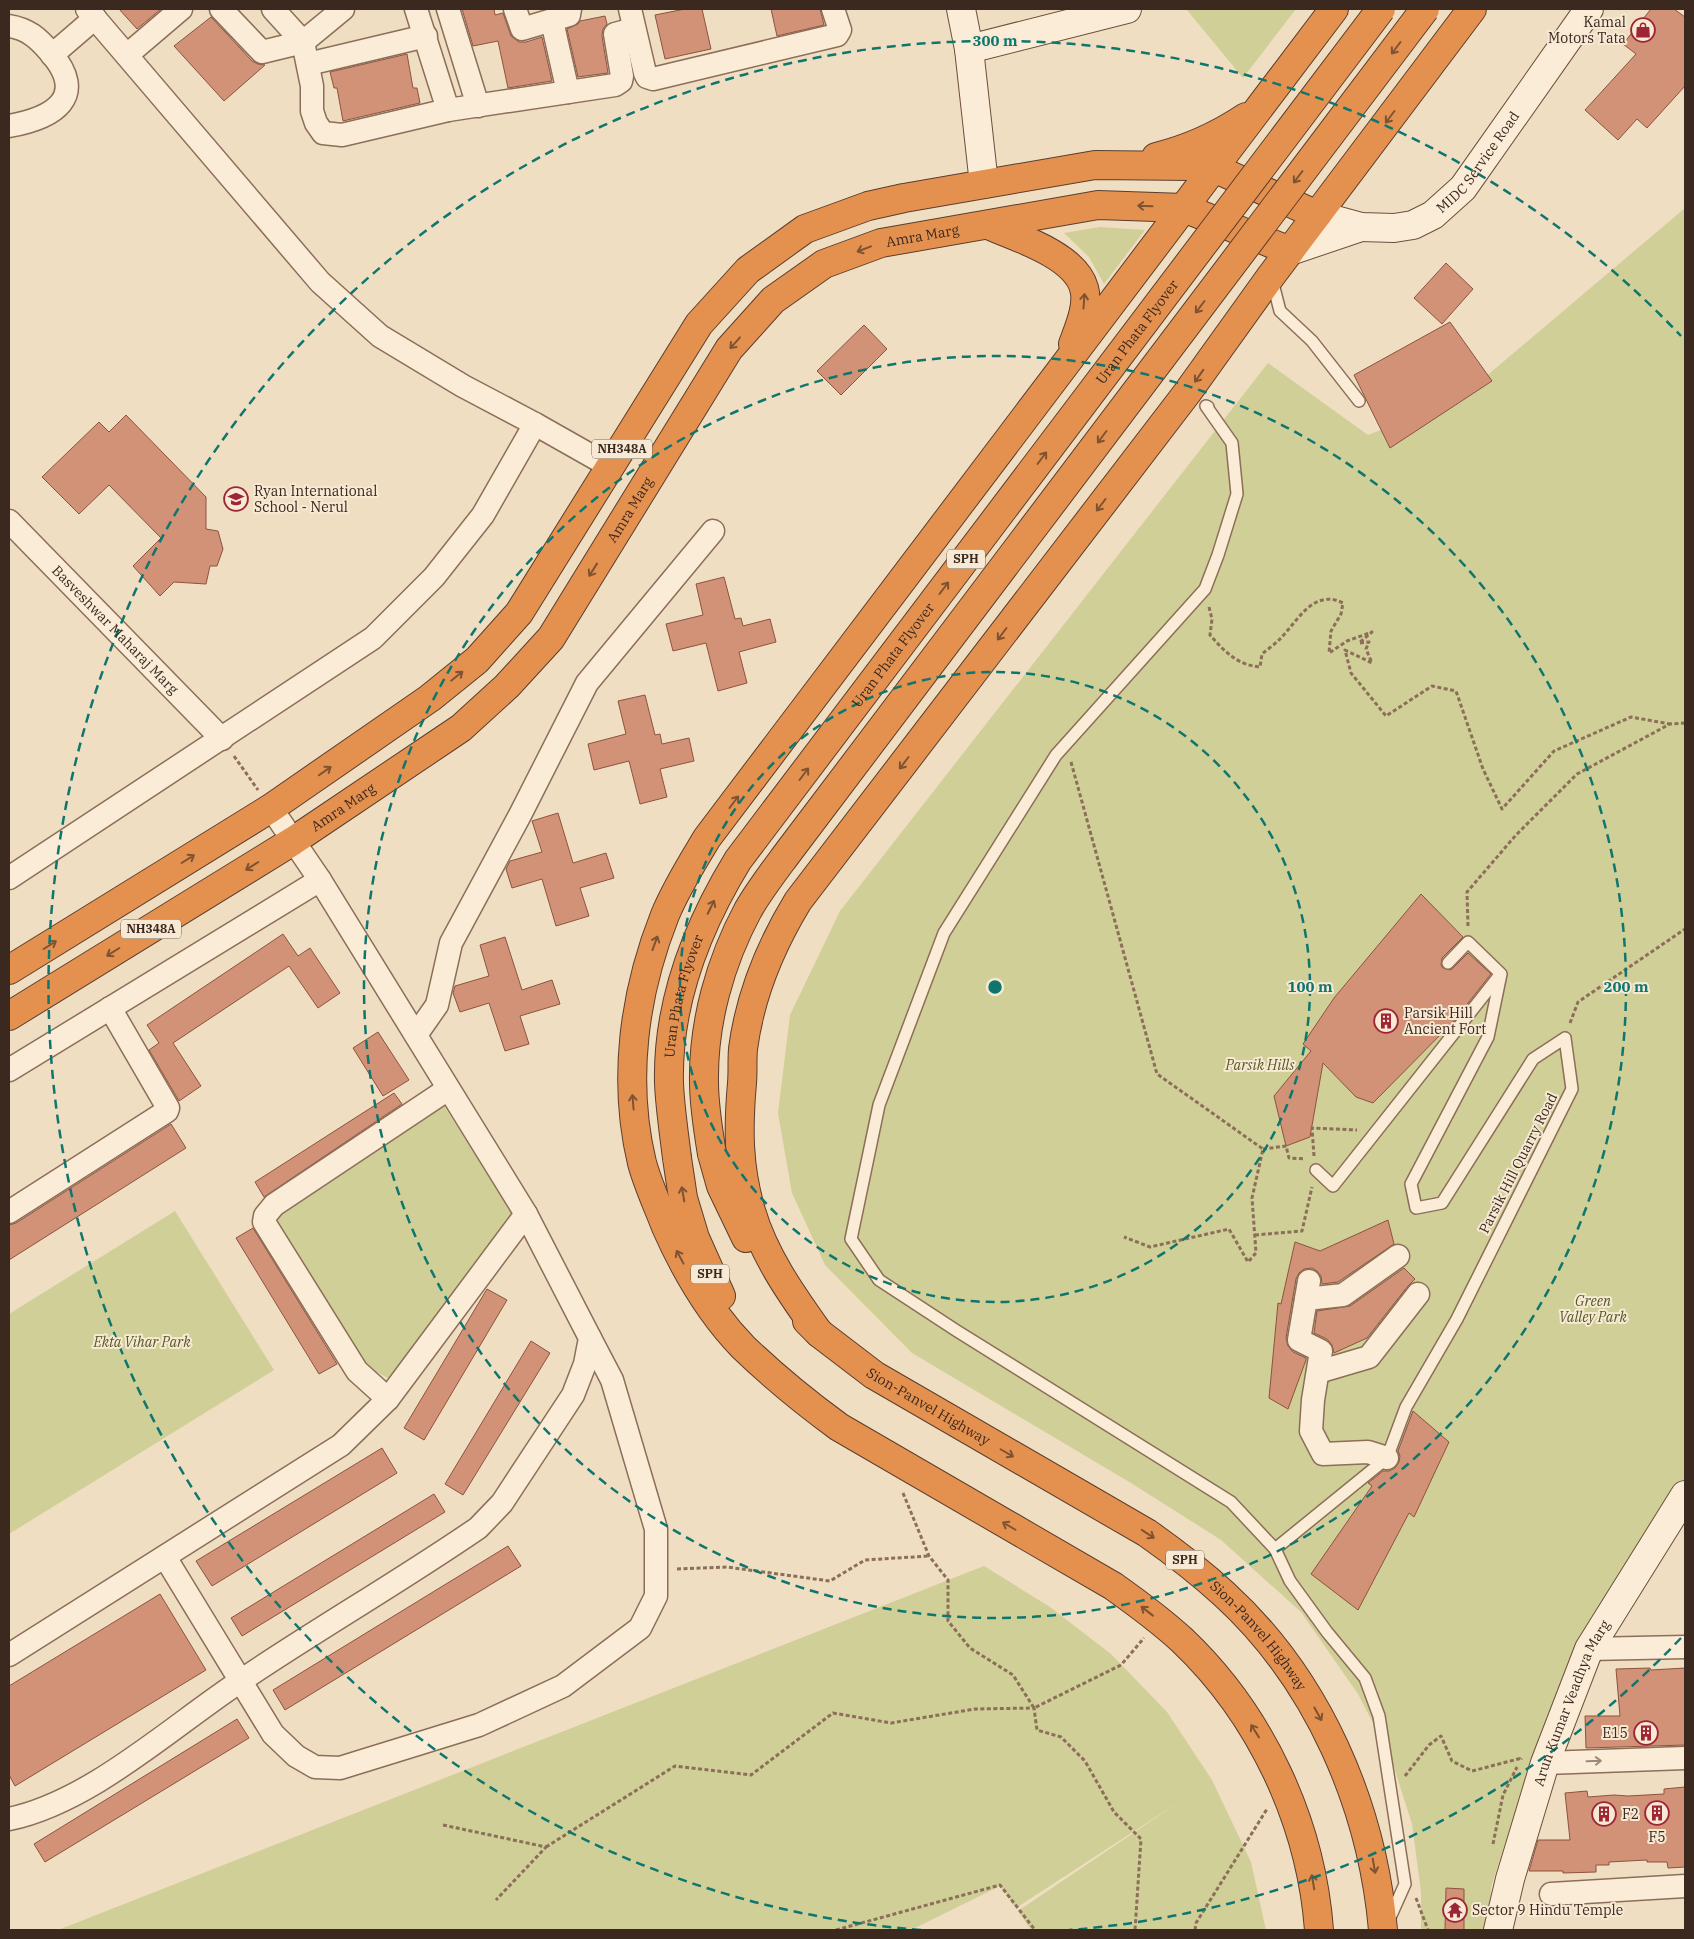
<svg xmlns="http://www.w3.org/2000/svg" width="1694" height="1939" viewBox="0 0 1694 1939" font-family="'IBM Plex Serif',serif">
<style>
.green{fill:#cfcf97}
.building{fill:#d19277;stroke:#8d533d}
.lines{fill:none;stroke-linecap:round;stroke-linejoin:round}
.lane-casing{stroke:#8c6e59;stroke-width:14}
.street-casing{stroke:#8c6e59;stroke-width:25}
.secondary-casing{stroke:#6e4f3c;stroke-width:30}
.highway-casing{stroke:#5a3d2d;stroke-width:30}
.path{stroke:#8c6e59;stroke-width:3;stroke-dasharray:4 2.5;stroke-linecap:butt}
.lane{stroke:#fbecd7;stroke-width:11}
.street{stroke:#fbecd7;stroke-width:22}
.secondary{stroke:#fbecd7;stroke-width:28}
.highway{stroke:#e49150;stroke-width:28}
.highway-bridge-casing{stroke:#5a3d2d;stroke-width:30;stroke-linecap:butt}
.highway-bridge{stroke:#e49150;stroke-width:28}
.oneway{stroke:#7f5232}
.oneway2{stroke:#9b8a7a}
.ring{fill:none;stroke:#0f766e;stroke-width:2.5;stroke-dasharray:9 6}
.labels{text-anchor:middle;stroke-width:4;stroke-linejoin:round;paint-order:stroke}
.shield{fill:#f7e9d4;stroke:#736255;stroke-width:1}
.shield-label{font-size:12px;font-weight:bold;fill:#3b281e}
.poi-label{font-size:14px;fill:#3b281e;stroke:#f7e9d4;text-anchor:start}
.street-label{font-size:14px;fill:#3b281e;stroke:#f7e9d4}
.park-label{font-size:14px;font-style:italic;fill:#525923;stroke:#f7e9d4}
.centre{fill:#0f766e;stroke:#f7e9d4;stroke-width:2.5}
.ring-label{font-size:15px;text-anchor:middle;font-weight:bold;fill:#0f766e;stroke:#f7e9d4;stroke-width:4;stroke-linejoin:round;paint-order:stroke}
</style>
<rect width="100%" height="100%" fill="#f0dec3"/>
<g class="green">
<polygon points="1189,9 1296,9 1243,78 1187,10"/>
<polygon points="1685,208 1685,1489 1532,1761 1491,1887 1489,1930 1421,1930 1421,1892 1412,1824 1391,1758 1358,1694 1301,1612 1221,1540 1131,1483 912,1353 825,1265 792,1193 778,1113 790,1015 840,911 1268,363 1368,435 1458,400"/>
<polygon points="1100,227 1145,230 1104,284 1089,257 1064,233"/>
<polygon points="441,1101 513,1215 398,1373 388,1378 364,1366 270,1218"/>
<polygon points="175,1211 274,1370 9,1534 9,1314"/>
<polygon points="984,1566 1050,1607 1111,1654 1167,1712 1212,1780 1251,1862 1266,1930 1031,1930 1018,1911 1182,1800 1016,1908 1000,1886 911,1930 58,1930"/>
</g>
<g class="building">
<polygon points="119,9 161,9 137,29"/>
<polygon points="462,9 494,9 495,15 503,13 511,36 519,42 526,42 542,37 552,81 508,88 498,41 473,46"/>
<polygon points="685,9 702,9 711,49 665,59 655,15"/>
<polygon points="771,9 820,9 824,25 777,36"/>
<polygon points="1651,9 1674,9 1685,17 1685,86 1647,128 1637,119 1618,140 1585,110 1636,54 1623,44"/>
<polygon points="605,16 607,24 603,29 602,36 608,73 578,77 567,29 578,24 580,21"/>
<polygon points="211,17 252,61 258,64 265,65 224,101 174,46"/>
<polygon points="407,54 413,88 417,88 420,103 343,121 337,88 334,88 330,72"/>
<polygon points="1446,263 1473,289 1442,324 1414,298"/>
<polygon points="1450,322 1492,381 1390,448 1354,375"/>
<polygon points="864,325 887,349 841,395 817,371"/>
<polygon points="126,415 206,497 206,529 218,531 223,549 217,566 210,566 206,584 174,582 160,596 133,566 161,538 109,485 79,514 42,477 99,422 109,432"/>
<polygon points="724,577 735,619 741,618 743,626 770,619 776,642 739,652 747,683 718,691 706,643 673,651 666,624 703,615 696,584"/>
<polygon points="645,695 655,735 660,734 662,744 689,738 694,761 660,769 667,797 640,804 629,761 594,770 588,744 626,734 618,701"/>
<polygon points="558,813 573,863 606,853 614,878 580,888 589,916 556,926 542,879 512,888 506,869 510,861 542,852 532,821"/>
<polygon points="1421,894 1463,937 1442,958 1441,965 1443,968 1451,970 1468,953 1491,974 1453,1022 1373,1103 1356,1097 1323,1063 1310,1137 1286,1146 1274,1096 1311,1051 1303,1044 1334,998"/>
<polygon points="283,934 298,956 310,948 340,993 318,1008 289,966 173,1043 201,1086 179,1101 149,1050 159,1043 147,1025"/>
<polygon points="505,937 522,990 552,980 560,1004 520,1016 529,1044 505,1051 489,1003 460,1012 453,993 455,986 489,976 480,945"/>
<polygon points="378,1032 409,1080 383,1096 353,1048"/>
<polygon points="394,1093 402,1104 264,1197 255,1182"/>
<polygon points="171,1124 186,1148 9,1260 9,1225 16,1223"/>
<polygon points="1388,1220 1394,1244 1338,1282 1322,1284 1321,1276 1317,1271 1312,1268 1304,1269 1299,1273 1296,1279 1286,1338 1288,1346 1293,1352 1306,1358 1306,1360 1288,1409 1269,1398 1278,1303 1281,1304 1295,1242 1320,1251"/>
<polygon points="253,1228 337,1364 319,1374 236,1238"/>
<polygon points="1404,1268 1415,1279 1408,1286 1367,1338 1334,1353 1332,1345 1327,1339 1314,1333 1317,1311 1350,1306"/>
<polygon points="487,1289 507,1300 424,1440 404,1428"/>
<polygon points="531,1341 550,1353 463,1495 445,1484"/>
<polygon points="1413,1411 1449,1442 1414,1517 1409,1513 1358,1610 1311,1574 1372,1486 1368,1483 1383,1471 1389,1471 1395,1468 1399,1462 1400,1456 1398,1451"/>
<polygon points="382,1448 397,1473 212,1586 196,1561"/>
<polygon points="434,1494 445,1512 242,1636 231,1618"/>
<polygon points="508,1546 521,1566 285,1710 273,1690"/>
<polygon points="160,1594 206,1670 15,1786 9,1775 9,1686"/>
<polygon points="1650,1668 1651,1670 1685,1668 1685,1745 1586,1748 1585,1716 1620,1716 1616,1669"/>
<polygon points="237,1719 249,1738 45,1862 34,1844"/>
<polygon points="1685,1787 1685,1867 1668,1868 1667,1862 1647,1862 1647,1860 1609,1862 1609,1865 1596,1865 1596,1872 1563,1873 1563,1871 1529,1871 1538,1840 1570,1840 1565,1793 1587,1791 1588,1797 1614,1795 1628,1796 1664,1794 1664,1789"/>
<polygon points="1446,1888 1464,1889 1464,1930 1445,1930"/>
</g>
<g class="lines">
<g class="lane-casing">
<g id="lane">
<polyline points="1272,280 1280,311 1312,341 1359,401"/>
<polyline points="1208,407 1206,406 1232,443 1237,494 1218,555 1205,589 1056,755 944,933 879,1105 851,1239 879,1280 957,1331 1231,1502 1275,1549 1290,1581 1327,1632 1365,1678 1379,1716 1405,1884 1388,1922"/>
<polyline points="1316,1170 1333,1186 1499,976"/>
<polyline points="1275,1549 1387,1458 1406,1407 1457,1319 1572,1089 1565,1038 1533,1059 1442,1203 1416,1208 1411,1184 1488,1037 1501,974 1468,942 1448,963"/>
</g>
</g>
<g class="street-casing">
<g id="street">
<polyline points="87,9 320,282 380,336 463,386 535,424 611,467"/>
<polyline points="221,9 262,52 303,42 343,9"/>
<polyline points="273,9 303,42 312,86 312,111 316,123 323,133 342,135 448,110 615,85 621,81 622,76 615,34 634,29"/>
<polyline points="416,9 448,110"/>
<polyline points="448,9 478,106"/>
<polyline points="515,9 522,29 569,15 570,9"/>
<polyline points="630,9 645,73 647,77 653,79 837,35 840,30 833,9"/>
<polyline points="552,21 568,92"/>
<path d="M9,26C28,29 38,38 50,52C89,97 54,118 9,126"/>
<polyline points="52,55 95,18"/>
<polyline points="127,55 181,9"/>
<polyline points="308,64 426,36"/>
<path id="s1" d="M9,521L222,739"/>
<polyline points="9,878 373,638 434,577 483,515 535,424"/>
<polyline points="416,1035 437,1005 451,943 520,815 587,683 713,531"/>
<polyline points="9,1070 320,880"/>
<polyline points="9,1212 167,1111 168,1108 110,1008"/>
<polyline points="1309,1281 1299,1340 1321,1351 1313,1400 1311,1431 1323,1454 1368,1452 1387,1458"/>
<polyline points="1306,1299 1343,1295 1398,1256"/>
<polyline points="1318,1372 1369,1357 1418,1294"/>
<polyline points="388,1399 357,1371 264,1222 265,1216 274,1205 448,1089"/>
<polyline points="165,1557 273,1734 296,1756 315,1767 340,1768 479,1725 563,1686 640,1628 656,1596 656,1529 612,1380 590,1338"/>
<polyline points="1589,1649 1685,1647"/>
<polyline points="9,1655 341,1445 388,1399 526,1214"/>
<polyline points="1545,1763 1685,1758"/>
<path d="M9,1819C91,1802 172,1726 242,1680C319,1628 401,1581 478,1528L502,1503L573,1395L585,1364L590,1338L526,1214L320,880L271,808"/>
<polyline points="1551,1894 1685,1886"/>
</g>
</g>
<g class="secondary-casing">
<g id="secondary">
<polyline points="961,9 969,49 984,184"/>
<polyline points="969,49 1127,9"/>
<path id="s2" d="M1317,215L1361,227L1394,228L1413,225L1433,215L1463,188L1589,9"/>
<polyline points="1290,251 1361,227"/>
<path id="s3" d="M1498,1930L1510,1879L1545,1763L1589,1649L1685,1495"/>
</g>
</g>
<g class="highway-casing">
<g id="highway">
<path d="M1156,157C1189,149 1219,135 1246,117"/>
<path d="M988,225C1016,237 1075,255 1084,288C1089,305 1079,328 1073,344"/>
<polyline points="9,970 271,808 430,698 477,660 519,613 699,324 748,270 805,229 868,206 904,198 1095,165 1190,166 1214,168 1317,215"/>
<path id="s4" d="M9,1016L293,841L461,728L507,686L551,638L729,349L773,300L824,264L881,243L1098,205L1184,208L1290,251"/>
<polyline points="712,1154 721,1186 746,1238"/>
<polyline points="677,1158 683,1198 695,1238 721,1296"/>
<path id="s5" d="M807,1321L819,1333L874,1375L1147,1533C1174,1552 1200,1572 1224,1594C1318,1680 1372,1805 1383,1930"/>
<path d="M819,1333C792,1295 764,1256 751,1211C738,1167 738,1128 742,1083C743,1072 742,1060 743,1049C750,995 770,947 798,901L1187,393L1271,276L1472,9"/>
<path d="M1319,1930C1311,1822 1261,1715 1182,1640C1160,1620 1137,1603 1113,1586L839,1427C806,1403 773,1376 743,1347C710,1313 685,1270 666,1227C658,1206 648,1185 642,1163C622,1080 634,993 665,915C676,888 692,863 707,838L1334,9"/>
</g>
</g>
<g class="path">
<path d="M1209,607L1212,619L1210,635C1224,651 1237,665 1260,667L1262,654C1268,649 1275,644 1280,639C1297,622 1313,588 1343,603L1341,614L1331,631L1329,653L1347,641L1372,632L1359,643L1369,642L1366,649L1372,663L1345,650L1351,673L1386,716L1432,686L1456,691L1483,769L1502,809L1554,751L1631,717L1670,724"/>
<polyline points="234,756 258,790"/>
<polyline points="1071,762 1157,1074 1263,1149 1252,1198 1256,1253 1248,1262 1229,1229 1150,1247 1124,1237"/>
<polyline points="1468,926 1467,892 1516,835 1577,774 1670,724 1685,723"/>
<polyline points="1570,1023 1578,1002 1685,929"/>
<polyline points="1263,1149 1286,1146 1289,1158 1305,1159"/>
<polyline points="1314,1156 1312,1128 1357,1130"/>
<polyline points="1255,1235 1302,1231 1312,1187"/>
<polyline points="903,1493 929,1556 948,1580 948,1621 970,1648 1013,1675 1034,1708 1121,1665 1144,1638"/>
<polyline points="677,1569 727,1567 830,1581 865,1560 929,1556"/>
<polyline points="1405,1776 1429,1745 1441,1736 1452,1761 1472,1771 1522,1758 1521,1759"/>
<polyline points="443,1825 546,1847 496,1900"/>
<polyline points="1493,1844 1503,1795 1517,1767"/>
<polyline points="546,1847 675,1766 751,1775 833,1713 891,1723 975,1709 1034,1708 1037,1730 1061,1737 1085,1761 1114,1812 1141,1839 1135,1930"/>
<polyline points="1416,1898 1428,1930"/>
<polyline points="836,1930 1000,1885 1035,1930"/>
<polyline points="1195,1930 1196,1923 1267,1809"/>
</g>
<use href="#lane" class="lane"/>
<use href="#street" class="street"/>
<use href="#secondary" class="secondary"/>
<use href="#highway" class="highway"/>
<g class="highway-bridge-casing">
<g id="highway-bridge">
<path d="M712,1154C708,1130 704,1106 704,1082C703,1023 720,962 748,910C760,889 775,870 789,851L1425,9"/>
<path id="s6" d="M677,1158C674,1133 670,1108 669,1083C667,1002 697,927 738,860L1381,9"/>
</g>
</g>
<use href="#highway-bridge" class="highway-bridge"/>
</g>
<defs><path id="oneway-shaft" d="M-6 0H5M1.5-3L5.5 0L1.5 3" fill="none" stroke-width="1.6" stroke-linecap="round" stroke-linejoin="round" transform="scale(1.25)"/></defs>
<g class="oneway">
<use href="#oneway-shaft" transform="translate(1396 48) rotate(127)"/>
<use href="#oneway-shaft" transform="translate(1390 117) rotate(127)"/>
<use href="#oneway-shaft" transform="translate(1298 177) rotate(127)"/>
<use href="#oneway-shaft" transform="translate(1145 206) rotate(-178)"/>
<use href="#oneway-shaft" transform="translate(864 249) rotate(159)"/>
<use href="#oneway-shaft" transform="translate(1084 301) rotate(-86)"/>
<use href="#oneway-shaft" transform="translate(1200 307) rotate(127)"/>
<use href="#oneway-shaft" transform="translate(735 343) rotate(132)"/>
<use href="#oneway-shaft" transform="translate(1199 376) rotate(125)"/>
<use href="#oneway-shaft" transform="translate(1102 437) rotate(127)"/>
<use href="#oneway-shaft" transform="translate(1042 458) rotate(-53)"/>
<use href="#oneway-shaft" transform="translate(1101 505) rotate(127)"/>
<use href="#oneway-shaft" transform="translate(593 570) rotate(122)"/>
<use href="#oneway-shaft" transform="translate(944 588) rotate(-53)"/>
<use href="#oneway-shaft" transform="translate(1002 634) rotate(127)"/>
<use href="#oneway-shaft" transform="translate(457 676) rotate(-39)"/>
<use href="#oneway-shaft" transform="translate(904 763) rotate(127)"/>
<use href="#oneway-shaft" transform="translate(325 771) rotate(-35)"/>
<use href="#oneway-shaft" transform="translate(804 774) rotate(-53)"/>
<use href="#oneway-shaft" transform="translate(734 802) rotate(-53)"/>
<use href="#oneway-shaft" transform="translate(188 859) rotate(-32)"/>
<use href="#oneway-shaft" transform="translate(252 866) rotate(148)"/>
<use href="#oneway-shaft" transform="translate(711 907) rotate(-64)"/>
<use href="#oneway-shaft" transform="translate(655 943) rotate(-70)"/>
<use href="#oneway-shaft" transform="translate(50 945) rotate(-32)"/>
<use href="#oneway-shaft" transform="translate(113 952) rotate(148)"/>
<use href="#oneway-shaft" transform="translate(633 1102) rotate(-95)"/>
<use href="#oneway-shaft" transform="translate(683 1194) rotate(-100)"/>
<use href="#oneway-shaft" transform="translate(680 1257) rotate(-118)"/>
<use href="#oneway-shaft" transform="translate(1007 1453) rotate(30)"/>
<use href="#oneway-shaft" transform="translate(1009 1526) rotate(-150)"/>
<use href="#oneway-shaft" transform="translate(1148 1534) rotate(33)"/>
<use href="#oneway-shaft" transform="translate(1147 1611) rotate(-142)"/>
<use href="#oneway-shaft" transform="translate(1318 1714) rotate(61)"/>
<use href="#oneway-shaft" transform="translate(1255 1731) rotate(-122)"/>
<use href="#oneway-shaft" transform="translate(1374 1866) rotate(80)"/>
<use href="#oneway-shaft" transform="translate(1313 1882) rotate(-100)"/>
</g>
<use class="oneway2" href="#oneway-shaft" transform="translate(1594 1761) rotate(-2)"/>
<g class="ring">
<circle cx="995" cy="987" r="315"/>
<circle cx="995" cy="987" r="631"/>
<path d="M1681 1638A946 946 0 0 1 1069 1930M921 1930A946 946 0 1 1 1681 336"/>
</g>
<defs>
<g id="shop-ring" transform="scale(1.25)"><circle r="9.5" fill="#f7e9d4" stroke="#9e2535" stroke-width="1.5"/><path d="M-5-2.5h2.3a2.7 3.5 0 0 1 5.4 0H5L5.5 6h-11ZM-1.5-2.5h3a1.5 2.3 0 0 0-3 0Z" fill="#9e2535"/></g>
<g id="school-ring" transform="scale(1.25)"><circle r="9.5" fill="#f7e9d4" stroke="#9e2535" stroke-width="1.5"/><path d="M0-5L7-2L0 1L-7-2ZM-4 1L0 2.5L4 1V4Q0 6-4 4Z" fill="#9e2535"/></g>
<g id="building-ring" transform="scale(1.25)"><circle r="9.5" fill="#f7e9d4" stroke="#9e2535" stroke-width="1.5"/><path d="M-4-6H4V6H1V3H-1V6H-4ZM-2.5-4.3h1.7v1.8h-1.7ZM.8-4.3h1.7v1.8H.8ZM-2.5-1h1.7V.8h-1.7ZM.8-1h1.7V.8H.8Z" fill="#9e2535"/></g>
<g id="temple-ring" transform="scale(1.25)"><circle r="9.5" fill="#f7e9d4" stroke="#9e2535" stroke-width="1.5"/><path d="M0-6L5-2H3V0L6.5 2.5H4V6H1.5V3h-3V6H-4V2.5H-6.5L-3 0V-2H-5Z" fill="#9e2535"/></g>
</defs>
<g fill-rule="evenodd">
<use href="#shop-ring" x="1643" y="30"/>
<use href="#school-ring" x="236" y="499"/>
<use href="#building-ring" x="1386" y="1021"/>
<use href="#building-ring" x="1646" y="1733"/>
<use href="#building-ring" x="1657" y="1813"/>
<use href="#building-ring" x="1604" y="1814"/>
<use href="#temple-ring" x="1455" y="1910"/>
</g>
<g class="labels">
<g class="shield">
<rect x="592" y="439.5" width="60" height="19" rx="4"/>
<rect x="947" y="549.5" width="38" height="19" rx="4"/>
<rect x="121" y="919.5" width="60" height="19" rx="4"/>
<rect x="691" y="1264.5" width="38" height="19" rx="4"/>
<rect x="1166" y="1550.5" width="38" height="19" rx="4"/>
</g>
<g class="shield-label">
<text x="622" y="453">NH348A</text>
<text x="966" y="563">SPH</text>
<text x="151" y="933">NH348A</text>
<text x="710" y="1278">SPH</text>
<text x="1185" y="1564">SPH</text>
</g>
<g class="poi-label">
<text x="1626" y="27" text-anchor="end">Kamal<tspan x="1626" dy="16">Motors Tata</tspan></text>
<text x="254" y="496">Ryan International<tspan x="254" dy="16">School - Nerul</tspan></text>
<text x="1404" y="1018">Parsik Hill<tspan x="1404" dy="16">Ancient Fort</tspan></text>
<text x="1628" y="1738" text-anchor="end">E15</text>
<text x="1622" y="1819">F2</text>
<text x="1657" y="1842" text-anchor="middle">F5</text>
<text x="1472" y="1915">Sector 9 Hindu Temple</text>
</g>
<g class="street-label">
<text dy="5" stroke="none"><textPath href="#s2" startOffset="190">MIDC Service Road</textPath></text>
<text dy="5" stroke="none"><textPath href="#s4" startOffset="1234">Amra Marg</textPath></text>
<text dy="5" stroke="none"><textPath href="#s6" startOffset="974">Uran Phata Flyover</textPath></text>
<text dy="5" stroke="none"><textPath href="#s4" startOffset="814">Amra Marg</textPath></text>
<text dy="5" stroke="none"><textPath href="#s1" startOffset="152">Basveshwar Maharaj Marg</textPath></text>
<text dy="5" stroke="none"><textPath href="#s6" startOffset="569">Uran Phata Flyover</textPath></text>
<text dy="5" stroke="none"><textPath href="#s4" startOffset="394">Amra Marg</textPath></text>
<text dy="5" stroke="none"><textPath href="#s6" startOffset="164">Uran Phata Flyover</textPath></text>
<text transform="translate(1518 1163) rotate(-63)" y="5">Parsik Hill Quarry Road</text>
<text dy="5" stroke="none"><textPath href="#s5" startOffset="149">Sion-Panvel Highway</textPath></text>
<text dy="5" stroke="none"><textPath href="#s5" startOffset="554">Sion-Panvel Highway</textPath></text>
<text dy="5" stroke="none"><textPath href="#s3" startOffset="239">Arun Kumar Veadhya Marg</textPath></text>
</g>
<g class="park-label">
<text x="1260" y="1070">Parsik Hills</text>
<text x="1593" y="1306">Green<tspan x="1593" dy="16">Valley Park</tspan></text>
<text x="142" y="1347">Ekta Vihar Park</text>
</g>
</g>
<circle cx="995" cy="987" r="8" class="centre"/>
<g class="ring-label">
<text x="995" y="46">300 m</text>
<text x="1310" y="992">100 m</text>
<text x="1626" y="992">200 m</text>
</g>
<rect width="1694" height="1939" fill="none" stroke="#3b281e" stroke-width="20"/>
</svg>
